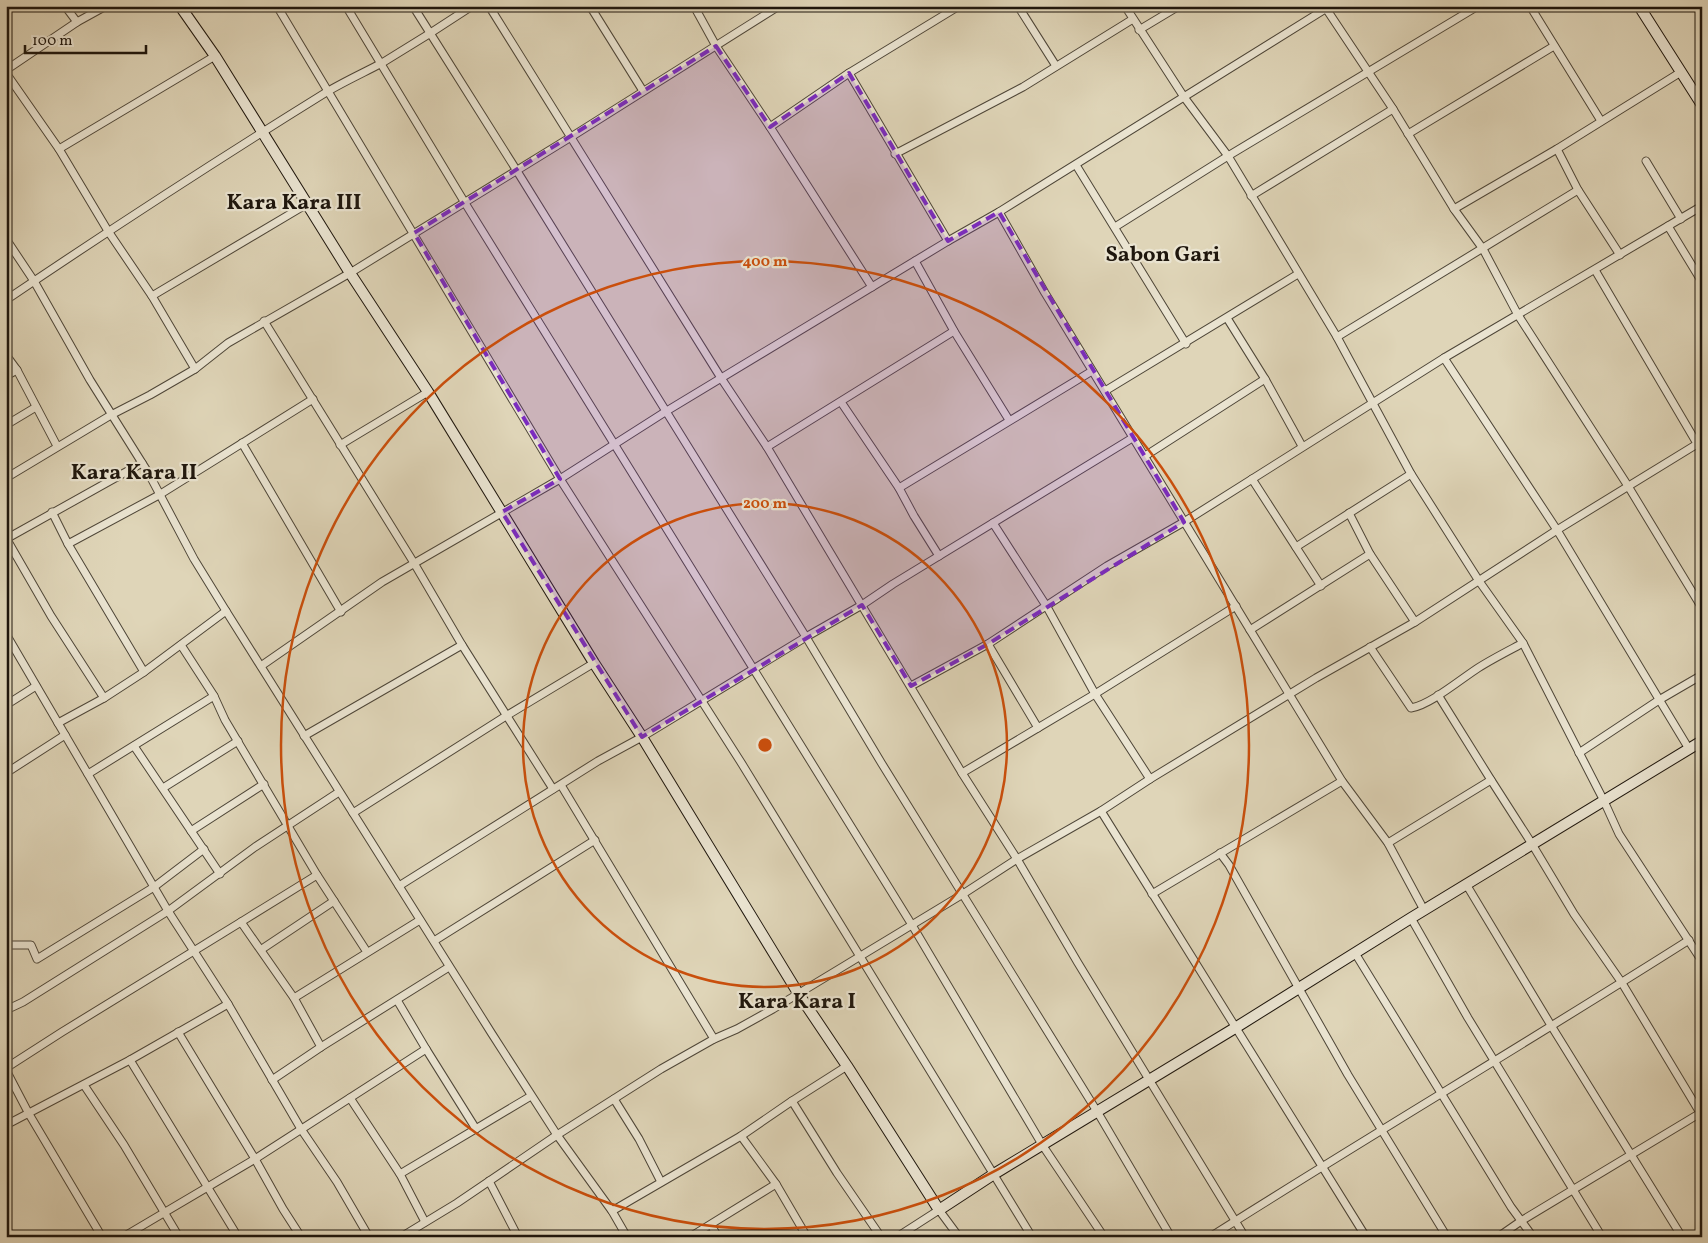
<svg xmlns="http://www.w3.org/2000/svg" width="1708" height="1243" viewBox="0 0 1708 1243" font-family="Vollkorn,serif">
<style>
.lines{fill:none;stroke-linecap:round;stroke-linejoin:round}
.street-casing{stroke:#4e4638;stroke-width:9}
.secondary-casing{stroke:#1e160d;stroke-width:12}
.street{stroke:#eae4d1;stroke-width:7}
.secondary{stroke:#eae4d1;stroke-width:10}
.marked{fill:#7b2cbf;fill-opacity:0.2;stroke:#7b2cbf;stroke-width:4;stroke-dasharray:10 6;stroke-linejoin:round}
.ring{fill:none;stroke:#ca4f0c;stroke-width:2.5}
.labels{text-anchor:middle;stroke-width:4.5;stroke-linejoin:round;paint-order:stroke}
.district-label{font-size:22px;font-weight:bold;fill:#1e160d;stroke:#eae4d1}
.centre{fill:#ca4f0c;stroke:#eae4d1;stroke-width:2.5}
.ring-label{font-size:15px;text-anchor:middle;font-weight:bold;fill:#ca4f0c;stroke:#eae4d1;stroke-width:4.5;stroke-linejoin:round;paint-order:stroke}
</style>
<rect width="100%" height="100%" fill="#dfd5b8"/>
<filter id="stains"><feTurbulence type="fractalNoise" baseFrequency=".004" numOctaves="4"/><feColorMatrix values="0 0 0 0 .2 0 0 0 0 .09 0 0 0 0 .02 0 0 0 .5 -.17"/></filter>
<radialGradient id="worn" r=".72"><stop offset=".6" stop-color="#630" stop-opacity="0"/><stop offset="1" stop-color="#630" stop-opacity=".3"/></radialGradient>
<g class="lines">
<g class="street-casing">
<g id="street">
<polyline points="65,6 77,22"/>
<polyline points="277,6 560,479 742,764 1032,1237"/>
<polyline points="346,6 465,203 912,925 1043,1146 1104,1237"/>
<polyline points="413,6 517,171 806,637 882,764 1098,1113 1171,1237"/>
<polyline points="489,6 721,378 767,447 962,773 1017,859 1078,963 1245,1237"/>
<polyline points="590,6 643,91"/>
<polyline points="694,6 716,46 770,127 872,287"/>
<polyline points="1018,6 1056,66"/>
<polyline points="1125,6 1184,97 1228,156 1337,337 1411,474 1479,581 1523,643 1604,801 1619,834 1702,961"/>
<polyline points="1530,6 1601,121"/>
<polyline points="1325,7 1393,109 1454,209 1483,249 1518,315 1628,486 1702,608"/>
<polyline points="1139,30 1179,6"/>
<polyline points="6,70 77,22 106,6"/>
<polyline points="6,73 59,149 108,231 152,296 195,369"/>
<polyline points="849,73 948,241"/>
<polyline points="770,127 849,73 959,6"/>
<polyline points="1408,134 1554,46"/>
<polyline points="59,149 215,56"/>
<polyline points="1557,149 1578,190 1620,255"/>
<polyline points="895,154 1023,87 1133,19"/>
<polyline points="1646,161 1681,219"/>
<polyline points="1076,165 1186,344"/>
<polyline points="1251,196 1393,109"/>
<polyline points="1454,209 1557,149 1681,72"/>
<polyline points="999,212 1045,293 1342,781 1388,843 1424,910"/>
<polyline points="1668,226 1702,282"/>
<polyline points="1115,227 1228,156 1478,6"/>
<polyline points="6,239 34,281 90,380 149,474 194,559 226,611 492,1034 557,1135 612,1211 627,1237"/>
<polyline points="915,261 954,331 1009,420"/>
<polyline points="1595,270 1702,452"/>
<polyline points="152,296 307,204"/>
<path d="M6,300C111,229 217,160 325,93C343,82 363,73 382,63C412,45 442,26 472,6"/>
<polyline points="1227,318 1265,379 1302,446"/>
<polyline points="264,321 414,563 462,645 553,789"/>
<polyline points="1337,337 1578,190"/>
<polyline points="6,355 17,370 57,446"/>
<polyline points="1444,358 1557,530 1689,749"/>
<polyline points="6,376 17,370"/>
<polyline points="1105,391 1298,274"/>
<polyline points="841,402 899,488 914,516 939,556"/>
<polyline points="6,425 36,407"/>
<polyline points="242,443 341,612"/>
<polyline points="340,445 428,392"/>
<polyline points="767,447 954,331"/>
<polyline points="1145,456 1265,379"/>
<polyline points="6,478 111,415 150,395 195,369 228,343 350,273 571,137 779,6"/>
<polyline points="1252,479 1321,586"/>
<polyline points="899,488 1092,371"/>
<polyline points="52,512 68,544 159,495 313,399"/>
<polyline points="1349,513 1370,554 1415,622"/>
<polyline points="993,523 1047,607 1095,694 1150,779"/>
<polyline points="6,538 51,616 104,698"/>
<polyline points="6,539 142,463"/>
<polyline points="68,544 144,672"/>
<polyline points="1296,547 1411,474"/>
<polyline points="1250,630 1370,554"/>
<polyline points="6,634 168,911 228,1004 301,1129 337,1182 369,1237"/>
<polyline points="988,644 1038,728"/>
<polyline points="181,645 214,696 225,720 317,875 367,952"/>
<path d="M1370,647L1411,708C1430,705 1461,679 1478,668C1492,659 1508,651 1523,643"/>
<polyline points="261,666 382,582 560,479 665,412 948,241 999,212 1330,6"/>
<polyline points="911,686 988,644 1107,566 1184,522 1444,358 1702,206"/>
<polyline points="1438,695 1491,780 1532,844 1574,914 1622,983 1702,1116"/>
<polyline points="6,705 36,686"/>
<polyline points="58,723 104,698 144,672 226,611"/>
<polyline points="304,736 462,645"/>
<polyline points="134,746 220,874"/>
<polyline points="1579,753 1659,700 1702,675"/>
<polyline points="6,773 65,735"/>
<polyline points="962,773 1095,694 1236,606"/>
<polyline points="88,774 214,696"/>
<polyline points="561,785 714,1039"/>
<polyline points="163,788 238,741"/>
<polyline points="1101,811 1366,1237"/>
<polyline points="353,813 506,716 594,663"/>
<polyline points="191,831 264,784"/>
<polyline points="1388,843 1491,780"/>
<polyline points="1220,853 1229,865 1348,1075 1447,1237"/>
<polyline points="1466,884 1552,1027 1682,1237"/>
<polyline points="399,886 598,761 642,737 806,637 862,605 893,584 1134,437"/>
<polyline points="1152,894 1342,781"/>
<polyline points="1411,918 1468,1018 1602,1237"/>
<polyline points="241,922 317,875"/>
<polyline points="434,941 595,840"/>
<polyline points="6,945 31,945 37,959 154,887 204,849"/>
<polyline points="262,949 334,901"/>
<polyline points="1355,953 1511,1207 1533,1237"/>
<polyline points="294,998 420,920"/>
<polyline points="397,1000 426,1049 476,1129"/>
<polyline points="6,1010 23,1002 168,911 255,847 339,792"/>
<polyline points="178,1032 255,1159 283,1209 301,1237"/>
<polyline points="130,1060 238,1237"/>
<polyline points="6,1068 62,1032 241,922 294,998 321,1047"/>
<polyline points="6,1070 29,1114 102,1237"/>
<polyline points="272,1080 321,1047 449,967"/>
<polyline points="84,1085 124,1145 179,1237"/>
<polyline points="350,1098 400,1174 425,1222"/>
<polyline points="614,1099 639,1139 661,1182"/>
<polyline points="792,1101 837,1173 881,1237"/>
<polyline points="6,1125 130,1060 228,1004"/>
<polyline points="741,1136 776,1184 807,1237"/>
<polyline points="400,1174 531,1096"/>
<polyline points="489,1181 518,1237"/>
<polyline points="612,1211 741,1136 792,1101 847,1066"/>
<polyline points="711,1225 718,1237"/>
<polyline points="123,1237 255,1159 426,1049"/>
<polyline points="401,1237 457,1203 557,1135 661,1069 714,1039 737,1029 773,1009 963,894 1017,859 1101,811 1150,779 1316,678 1415,622 1557,530 1702,441"/>
<polyline points="690,1237 776,1184"/>
<polyline points="897,1237 939,1210 959,1237"/>
<path d="M1210,1237C1369,1136 1530,1041 1689,940"/>
<polyline points="1498,1237 1521,1221 1702,1112"/>
</g>
</g>
<g class="secondary-casing">
<g id="secondary">
<polyline points="180,6 215,56 350,273 428,392 594,663 642,737 798,993 847,1066 939,1210 994,1174 1235,1028 1411,918 1702,741"/>
<polyline points="1639,6 1702,105"/>
</g>
</g>
<use href="#street" class="street"/>
<use href="#secondary" class="secondary"/>
</g>
<path class="marked" d="M716,46L770,127L849,73L948,241L999,212L1184,522L988,644L911,686L862,605L642,737L502,512L560,479L414,233Z"/>
<g class="ring">
<circle cx="765" cy="745" r="242"/>
<circle cx="765" cy="745" r="484"/>
</g>
<g class="labels">
<g class="district-label">
<text x="294" y="209">Kara Kara III</text>
<text x="1163" y="261">Sabon Gari</text>
<text x="134" y="479">Kara Kara II</text>
<text x="797" y="1008">Kara Kara I</text>
</g>
</g>
<circle cx="765" cy="745" r="8" class="centre"/>
<g class="ring-label">
<text x="765" y="266">400 m</text>
<text x="765" y="508">200 m</text>
</g>
<rect width="1708" height="1243" fill="none" stroke="#dfd5b8" stroke-width="25"/>
<rect x="8" y="8" width="1693" height="1228" fill="none" stroke="#1e160d" stroke-width="2.5"/>
<rect x="12" y="12" width="1683" height="1218" fill="none" stroke="#1e160d"/>
<path d="M25 45v8h121v-8" fill="none" stroke="#1e160d" stroke-width="2.5"/>
<text x="32" y="45" font-size="15" fill="#1e160d" stroke="#eae4d1" stroke-width="4" paint-order="stroke">100 m</text>
<rect width="100%" height="100%" filter="url(#stains)"/>
<rect width="100%" height="100%" fill="url(#worn)"/>
</svg>
